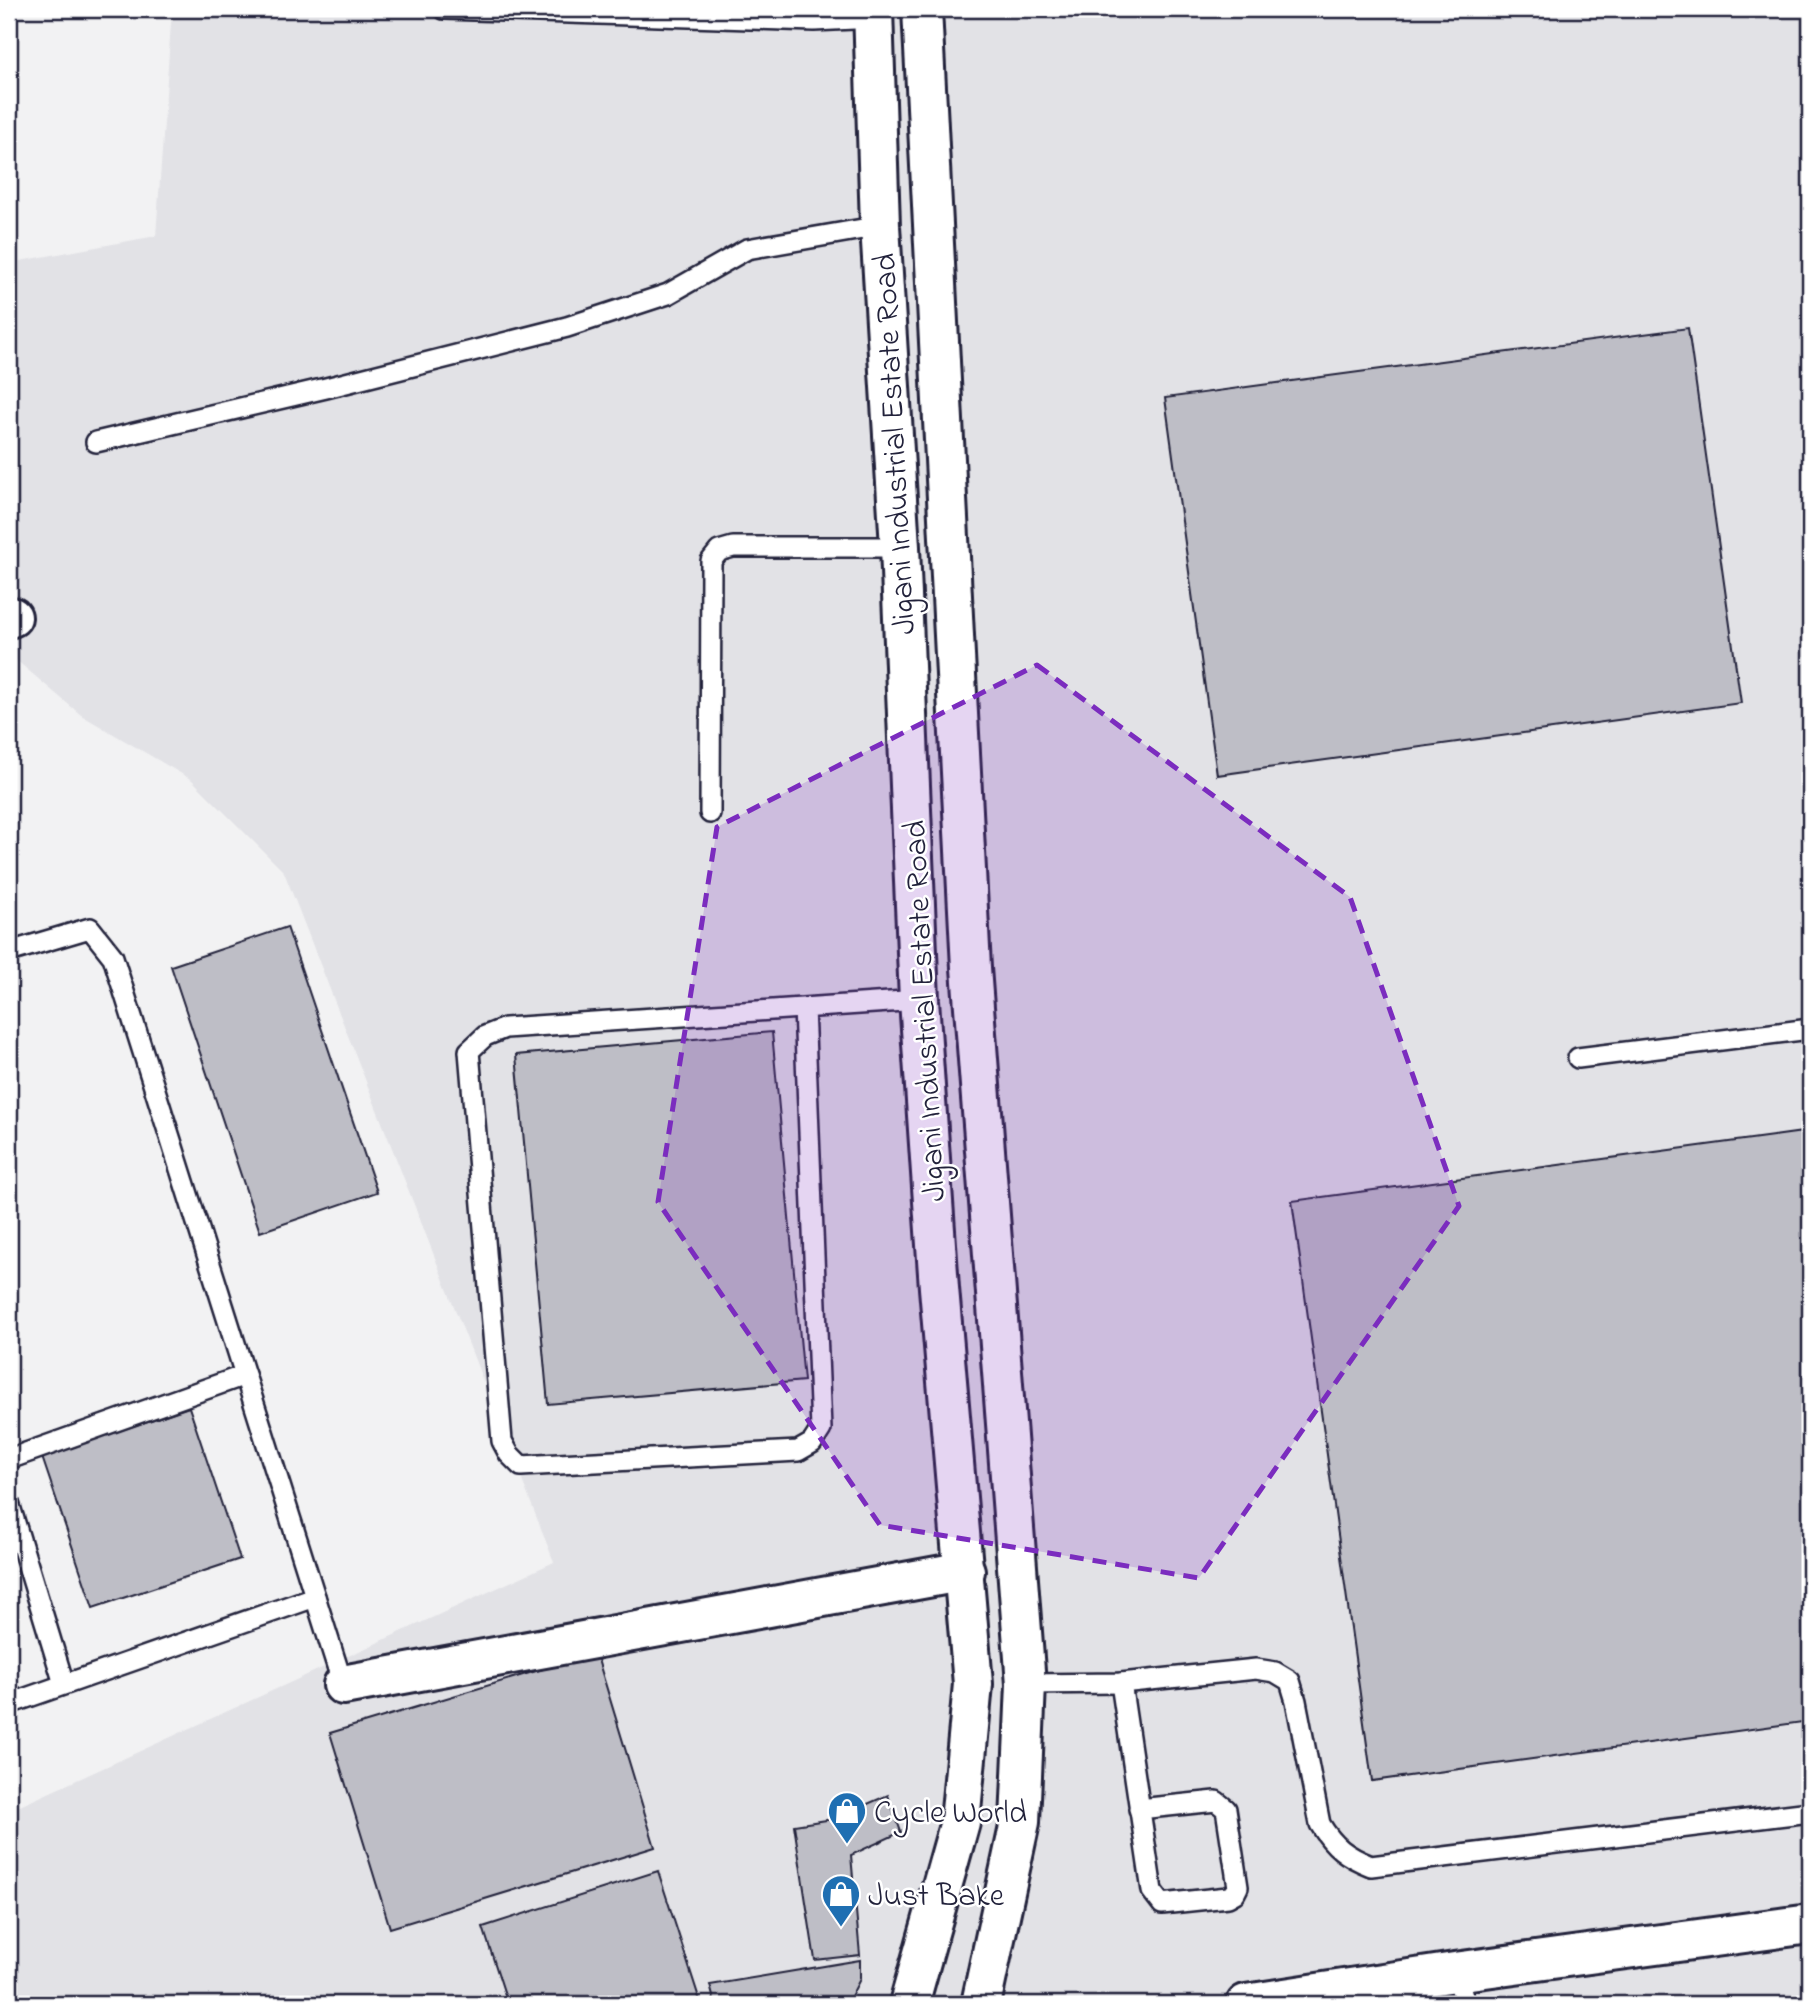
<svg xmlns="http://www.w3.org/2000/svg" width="1819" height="2013" viewBox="0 0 1819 2013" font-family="'Indie Flower',sans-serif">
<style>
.built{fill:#e2e2e6}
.building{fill:#bebec6;stroke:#22223b;stroke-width:2}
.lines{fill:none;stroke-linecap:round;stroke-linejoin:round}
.lane-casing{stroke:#22223b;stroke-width:24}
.street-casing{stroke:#22223b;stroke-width:44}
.secondary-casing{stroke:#22223b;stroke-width:44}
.lane{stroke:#fff;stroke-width:19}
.street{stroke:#fff;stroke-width:38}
.secondary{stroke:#fff;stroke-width:38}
.marked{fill:#7b2cbf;fill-opacity:0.2;stroke:#7b2cbf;stroke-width:5;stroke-dasharray:14 9;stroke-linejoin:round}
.labels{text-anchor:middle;stroke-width:5;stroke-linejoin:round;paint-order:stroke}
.street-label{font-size:32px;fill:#22223b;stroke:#fff}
.poi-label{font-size:32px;fill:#22223b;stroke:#fff;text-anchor:start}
</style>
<rect width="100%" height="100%" fill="#f2f2f3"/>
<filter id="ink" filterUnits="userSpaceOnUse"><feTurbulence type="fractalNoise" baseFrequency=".0143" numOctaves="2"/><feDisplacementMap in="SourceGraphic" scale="14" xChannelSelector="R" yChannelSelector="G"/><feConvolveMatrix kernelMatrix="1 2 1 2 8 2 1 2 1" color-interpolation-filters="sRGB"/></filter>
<g filter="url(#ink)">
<polygon class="built" points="172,9 1810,9 1810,2004 9,2004 9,1811 554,1562 284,872 192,780 81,715 9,654 9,263 156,236"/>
<g class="building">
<polygon points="1688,328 1741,703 1217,775 1165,398"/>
<polygon points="287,927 377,1192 260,1232 171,966"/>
<polygon points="772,1032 804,1381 548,1404 516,1055"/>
<polygon points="1810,1131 1810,1721 1372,1781 1292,1201"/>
<polygon points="189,1407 240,1559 93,1608 42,1457"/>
<polygon points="596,1653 655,1847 390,1928 330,1733"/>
<polygon points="888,1795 901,1832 851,1855 860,1955 815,1960 794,1825 833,1819"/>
<polygon points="658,1871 701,2004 508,2004 483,1927"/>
<polygon points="860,1960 860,1979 847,2004 715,2004 710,1985"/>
</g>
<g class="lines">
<g class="lane-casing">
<g id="lane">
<polyline points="444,9 814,21 874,18"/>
<polyline points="96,442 326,388 567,327 668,294 747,249 880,226"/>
<polyline points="710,813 711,561 719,551 733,547 900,547"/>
<polyline points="9,952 90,928 113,957 343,1685"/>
<polyline points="804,1008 821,1429 812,1443 798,1451 521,1466 509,1454 502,1441 469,1051 485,1036 505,1028 919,1000"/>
<polyline points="1578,1058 1810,1029"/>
<polyline points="9,1459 245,1375"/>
<polyline points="9,1503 64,1684"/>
<polyline points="1121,1683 1152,1891 1162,1904 1228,1897 1235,1893 1238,1887 1226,1809 1216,1801 1139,1809"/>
<path d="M1026,1684L1121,1683L1256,1669L1275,1672L1290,1681L1296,1701L1320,1824C1334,1847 1346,1856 1371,1866L1810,1812"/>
<polyline points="9,1704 315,1597"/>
<polyline points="1455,1972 1466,2004"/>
</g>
</g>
<g class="street-casing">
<g id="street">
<polyline points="9,618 12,617"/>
<polyline points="343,1685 965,1571"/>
</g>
</g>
<g class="secondary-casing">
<g id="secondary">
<polyline points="873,9 880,226 900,547 919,1000 939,1288 973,1684 960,1822 909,2004"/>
<polyline points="922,9 971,968 1026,1684 1020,1822 981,2004"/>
<polyline points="1246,2004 1455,1972 1810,1924"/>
</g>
</g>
<use href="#lane" class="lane"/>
<use href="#street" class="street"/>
<use href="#secondary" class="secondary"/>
</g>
</g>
<path class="marked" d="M1037,665L1350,897L1459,1206L1199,1578L880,1525L658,1202L717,827Z"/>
<defs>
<g id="shop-pin" transform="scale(2.0125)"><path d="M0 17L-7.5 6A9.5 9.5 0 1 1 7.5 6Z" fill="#1f6fb2" stroke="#fff"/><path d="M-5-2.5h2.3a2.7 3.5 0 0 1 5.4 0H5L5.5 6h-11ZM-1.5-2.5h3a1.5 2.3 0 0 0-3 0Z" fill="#fff"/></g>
</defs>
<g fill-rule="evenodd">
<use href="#shop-pin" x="847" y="1811"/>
<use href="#shop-pin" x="841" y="1894"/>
</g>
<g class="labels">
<g class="street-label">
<text transform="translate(893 444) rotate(-93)" y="11">Jigani Industrial Estate Road</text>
<text transform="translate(923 1011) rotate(-93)" y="11">Jigani Industrial Estate Road</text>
</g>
<g class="poi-label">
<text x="874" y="1822">Cycle World</text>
<text x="868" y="1905">Just Bake</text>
</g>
</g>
<rect width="1819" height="2013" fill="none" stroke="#fff" stroke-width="35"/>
<rect x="18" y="18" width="1784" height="1978" fill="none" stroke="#22223b" stroke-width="2.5" filter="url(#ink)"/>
</svg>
